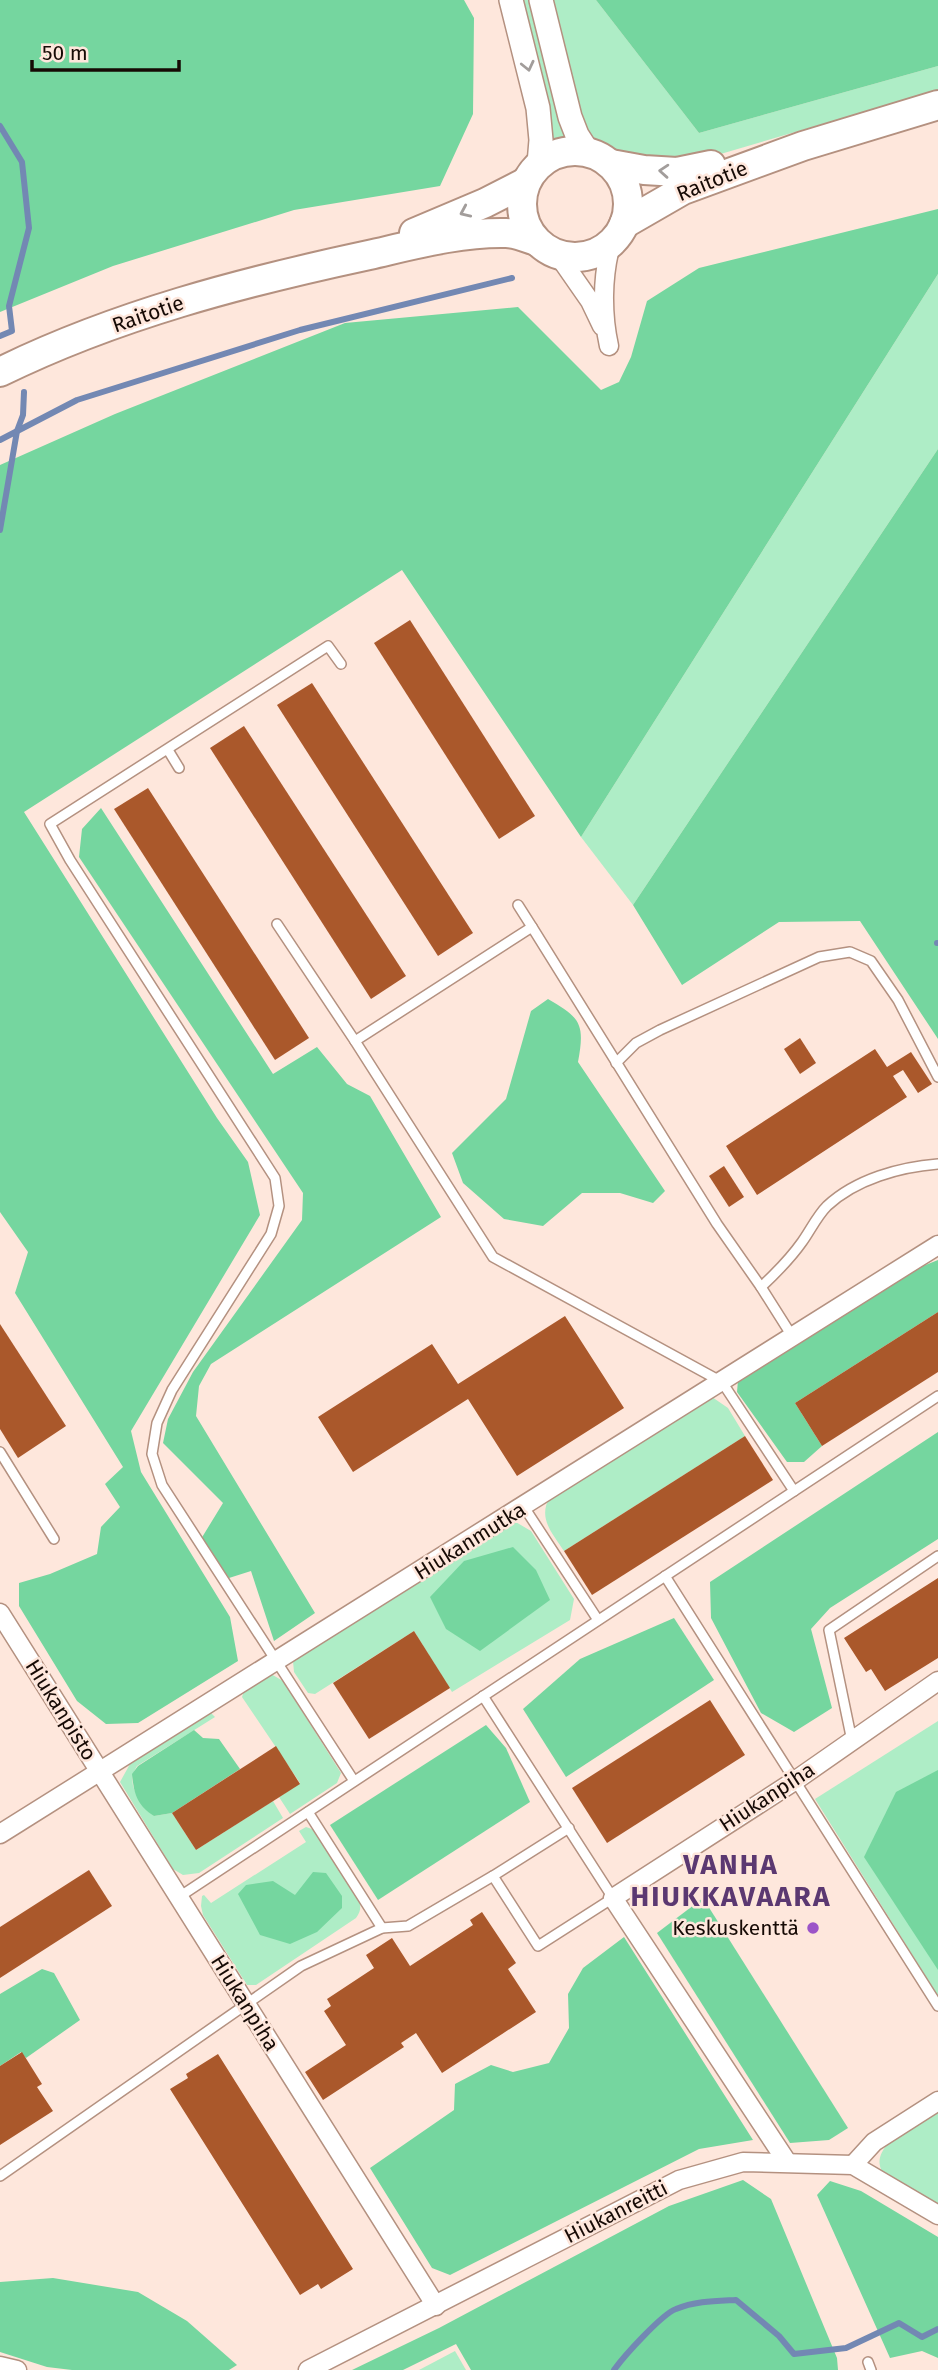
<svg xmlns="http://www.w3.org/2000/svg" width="938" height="2370" viewBox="0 0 938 2370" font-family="'Fira Sans',sans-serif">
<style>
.green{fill:#aeedc6}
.forest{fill:#75d69f}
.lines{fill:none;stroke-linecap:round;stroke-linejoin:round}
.stream{stroke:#7388b3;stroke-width:6}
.building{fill:#aa582b}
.service-casing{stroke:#b49180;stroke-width:12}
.minor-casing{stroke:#b49180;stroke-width:21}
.tertiary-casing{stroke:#b49180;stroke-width:26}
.primary-casing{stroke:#b49180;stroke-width:32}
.service{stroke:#fff;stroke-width:9}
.minor{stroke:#fff;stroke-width:18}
.tertiary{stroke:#fff;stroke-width:23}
.primary{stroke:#fff;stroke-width:28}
.oneway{stroke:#a29d9b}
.poi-dot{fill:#9c54c8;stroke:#fee7dc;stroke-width:2.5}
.labels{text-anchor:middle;stroke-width:5;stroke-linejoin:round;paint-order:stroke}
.street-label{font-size:21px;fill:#160a05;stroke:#fee7dc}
.poi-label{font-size:21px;fill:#160a05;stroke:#fee7dc;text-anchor:end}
.district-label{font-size:28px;font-weight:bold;letter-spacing:2px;fill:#5b3871;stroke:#fee7dc}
</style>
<rect width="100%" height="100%" fill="#fee7dc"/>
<g class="green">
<polygon points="519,0 533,0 572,143 549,148"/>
<path d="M549,0H596L699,133L938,66V90L707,158C697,161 686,164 675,165C660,166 613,158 602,148C572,120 560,40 549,0Z"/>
<polygon points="938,274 938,449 633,905 581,837"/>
<path d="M712,1397L728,1408L745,1436L564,1551C553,1534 537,1518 550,1497Z"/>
<polygon points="514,1521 531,1531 574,1599 570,1620 452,1692 414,1631 315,1694 308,1693 294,1672 293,1661"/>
<polygon points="271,1674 283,1681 341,1773 337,1783 290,1814 279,1797 300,1783 242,1697 244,1691"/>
<path d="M211,1713L215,1717L137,1766C124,1786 141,1801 154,1816L172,1813L196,1850L273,1801L283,1818L199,1873L183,1875L173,1869L120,1782L130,1764Z"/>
<polygon points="938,1721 938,1996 815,1799"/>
<path d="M306,1827L312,1829L319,1837L359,1899C361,1907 361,1911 356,1918L256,1985H247L203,1915L201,1906L202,1896L204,1895L211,1903L306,1842L299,1831Z"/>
<path d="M938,2110V2205L884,2174C864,2146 919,2123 938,2110Z"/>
<polygon points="455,2351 466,2370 419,2370"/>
</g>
<g class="forest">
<polygon points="0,0 464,0 474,18 473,114 440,186 294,210 113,266 0,312"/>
<polygon points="596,0 938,0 938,66 699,133"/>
<polygon points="938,209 938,274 581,837 402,570 24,812 217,1118 248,1162 260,1215 131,1431 141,1472 230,1617 238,1661 138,1723 106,1724 77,1701 19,1606 19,1583 50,1574 97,1554 101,1527 120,1507 105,1484 123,1467 15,1293 28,1252 0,1212 0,465 115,414 345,323 518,307 601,390 619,382 631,357 647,301 699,268"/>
<polygon points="938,449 938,1039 860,921 779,922 682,985 633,905"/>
<polygon points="101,808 273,1074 317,1047 347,1084 370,1096 441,1217 211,1364 199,1386 196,1416 315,1613 274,1641 251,1571 229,1578 201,1539 223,1503 163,1443 168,1419 193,1372 302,1220 303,1193 79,857 82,829"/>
<path d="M548,999C581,1018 585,1024 578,1062L665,1191L653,1203L620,1193H582L543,1226L504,1219L463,1183L452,1153L506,1099L531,1011Z"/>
<polygon points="938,1260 938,1312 795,1403 822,1446 804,1462 787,1462 737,1392 738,1380 913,1270"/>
<polygon points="938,1432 938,1539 830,1608 811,1629 832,1708 794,1732 761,1713 711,1618 710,1582"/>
<polygon points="513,1547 536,1570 550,1600 480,1651 446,1629 430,1597 464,1561"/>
<polygon points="674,1618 714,1680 566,1777 523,1709 580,1659"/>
<polygon points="486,1725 506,1748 530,1802 378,1900 330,1825"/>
<path d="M194,1730L203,1738L219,1739L240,1769L172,1813L154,1816C137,1805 134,1794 132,1774L138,1766Z"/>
<polygon points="938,1770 938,1970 864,1857 896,1792"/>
<polygon points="313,1872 326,1873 342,1896 342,1908 317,1932 290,1944 260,1935 238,1894 246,1885 273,1881 295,1895"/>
<polygon points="703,1898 848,2128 829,2140 790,2143 657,1933"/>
<polygon points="624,1937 753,2140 699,2149 450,2275 432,2268 370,2168 454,2110 455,2084 491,2065 513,2072 549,2063 569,2028 568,1994 583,1968"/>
<polygon points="42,1969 54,1973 80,2020 26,2058 21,2052 0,2066 0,1994"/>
<polygon points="743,2180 771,2199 837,2358 838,2370 471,2370 456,2344 403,2370 352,2370 439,2328 669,2206"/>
<polygon points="830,2181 861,2191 938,2237 938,2358 922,2351 890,2358 817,2195"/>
<polygon points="53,2278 138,2292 187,2321 237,2365 229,2370 72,2370 47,2367 0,2352 0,2282"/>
</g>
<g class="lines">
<g class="stream">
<polyline points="0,126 22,162 29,228 9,306 12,331 0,336"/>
<polyline points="0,440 77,400 300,330 512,278"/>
<polyline points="0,530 17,431 23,415 24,392"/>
<polyline points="937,943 938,943"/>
<path d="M614,2370C624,2356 662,2314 676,2309C695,2301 716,2301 736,2300L779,2336L794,2354L846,2348L899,2323L922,2337L938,2329"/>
</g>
</g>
<g class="building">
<polygon points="410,620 535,816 499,839 374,643"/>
<polygon points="312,683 473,933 438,956 277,705"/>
<polygon points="244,726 406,976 371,999 210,748"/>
<polygon points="148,788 309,1038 275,1060 114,809"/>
<polygon points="800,1038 816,1063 800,1074 784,1049"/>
<polygon points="875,1049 887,1067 911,1052 932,1084 918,1093 903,1070 893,1076 907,1097 757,1195 726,1146"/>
<polygon points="724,1166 744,1197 729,1207 709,1176"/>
<polygon points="938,1312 938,1372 822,1446 795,1403"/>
<polygon points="565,1316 624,1408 517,1476 468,1399 353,1472 318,1417 432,1344 458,1384"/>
<polygon points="0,1324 66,1426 18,1458 0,1429"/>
<polygon points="745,1436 773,1480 592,1595 564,1551"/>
<polygon points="938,1578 938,1658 885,1691 871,1669 866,1672 844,1638"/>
<polygon points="414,1631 450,1688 369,1739 333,1683"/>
<polygon points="710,1700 745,1755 607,1843 572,1788"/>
<polygon points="276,1746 300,1784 196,1850 172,1813"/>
<polygon points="89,1870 112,1906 0,1978 0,1927"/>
<polygon points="482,1912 516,1963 508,1969 536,2012 442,2073 416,2033 401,2043 404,2047 323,2100 305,2072 346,2045 324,2011 331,2006 327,1999 374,1968 366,1955 392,1938 410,1966 473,1925 470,1920"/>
<polygon points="22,2052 42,2084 37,2087 53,2111 0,2145 0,2066"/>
<polygon points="218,2054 353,2269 321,2289 318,2284 300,2295 170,2089 188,2078 186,2074"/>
</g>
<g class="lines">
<g class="service-casing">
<g id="service">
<polyline points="341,664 328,646 50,824 70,860 275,1178 279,1206 271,1234 172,1390 157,1423 152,1454 162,1485 354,1781"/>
<polyline points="168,750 179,768"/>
<polyline points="518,905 532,927"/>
<polyline points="277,924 355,1041"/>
<polyline points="616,1063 636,1043 660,1030 819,957 850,952 871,961 898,1000 938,1077"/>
<path d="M761,1287C776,1273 790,1259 802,1242C810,1231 817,1216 827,1206C856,1179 900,1167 938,1164"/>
<polyline points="792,1336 761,1287 717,1224 532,927 355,1041 493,1257 722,1382 794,1491"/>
<polyline points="0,1452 54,1539"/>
<polyline points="524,1507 598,1620"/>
<polyline points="665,1576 938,2006"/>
<polyline points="483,1696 613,1898 538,1946 493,1876"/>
<polyline points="852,1741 829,1630 938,1556"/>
<polyline points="308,1812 382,1928"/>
<polyline points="179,1897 938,1396"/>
<polyline points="0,2176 301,1966 382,1928 408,1926 493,1876 569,1828"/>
<polyline points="868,2362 871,2370"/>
</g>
</g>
<g class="minor-casing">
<g id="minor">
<polyline points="558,255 590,301 602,326"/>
<path d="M609,346C602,314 602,277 611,244"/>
<polyline points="0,1613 436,2306"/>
<polyline points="0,1834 938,1245"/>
<polyline points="787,2162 613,1898 796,1780 938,1681"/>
<polyline points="853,2165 874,2142 938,2101"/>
<polyline points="0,2366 17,2370"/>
<polyline points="308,2370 679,2180 743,2162 853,2165 938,2215"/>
</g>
</g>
<g class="tertiary-casing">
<g id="tertiary">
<polyline points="511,0 538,108 541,140 539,164"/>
<polyline points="541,0 570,117 577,135 588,152"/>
</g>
</g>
<g class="primary-casing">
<g id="primary">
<circle cx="575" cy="204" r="53"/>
<polyline points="611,164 644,170 677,172 711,165"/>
<polyline points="624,224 683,190 803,146 938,105"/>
<polyline points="414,233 485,203 526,182"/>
<path d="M0,372C116,315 243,282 369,255C413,245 460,232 506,233C516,233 527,238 536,241"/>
</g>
</g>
<use href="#service" class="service"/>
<use href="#minor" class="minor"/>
<use href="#tertiary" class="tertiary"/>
<use href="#primary" class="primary"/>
</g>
<defs><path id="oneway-chevron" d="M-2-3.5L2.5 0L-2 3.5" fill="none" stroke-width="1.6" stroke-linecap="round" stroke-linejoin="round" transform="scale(1.75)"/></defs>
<g class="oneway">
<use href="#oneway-chevron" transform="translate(528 66) rotate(77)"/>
<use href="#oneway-chevron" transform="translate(664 171) rotate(-176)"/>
<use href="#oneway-chevron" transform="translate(465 212) rotate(156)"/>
</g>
<circle class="poi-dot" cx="813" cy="1928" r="7"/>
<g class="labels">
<g class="street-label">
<text transform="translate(712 181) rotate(-22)" y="7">Raitotie</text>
<text transform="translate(148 314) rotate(-19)" y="7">Raitotie</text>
<text transform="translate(470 1541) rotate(-32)" y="7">Hiukanmutka</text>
<text transform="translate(61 1710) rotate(58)" y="7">Hiukanpisto</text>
<text transform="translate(767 1797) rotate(-33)" y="7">Hiukanpiha</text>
<text transform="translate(245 2003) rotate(58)" y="7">Hiukanpiha</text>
<text transform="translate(616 2212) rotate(-27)" y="7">Hiukanreitti</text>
</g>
<g class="poi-label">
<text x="799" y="1935">Keskuskenttä</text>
</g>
<g class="district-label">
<text x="731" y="1874">VANHA<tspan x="731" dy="32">HIUKKAVAARA</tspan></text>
</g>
</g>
<path d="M32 60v10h147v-10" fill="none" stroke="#160a05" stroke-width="3.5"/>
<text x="42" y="60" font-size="21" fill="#160a05" stroke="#fee7dc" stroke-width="5" paint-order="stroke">50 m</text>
</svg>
